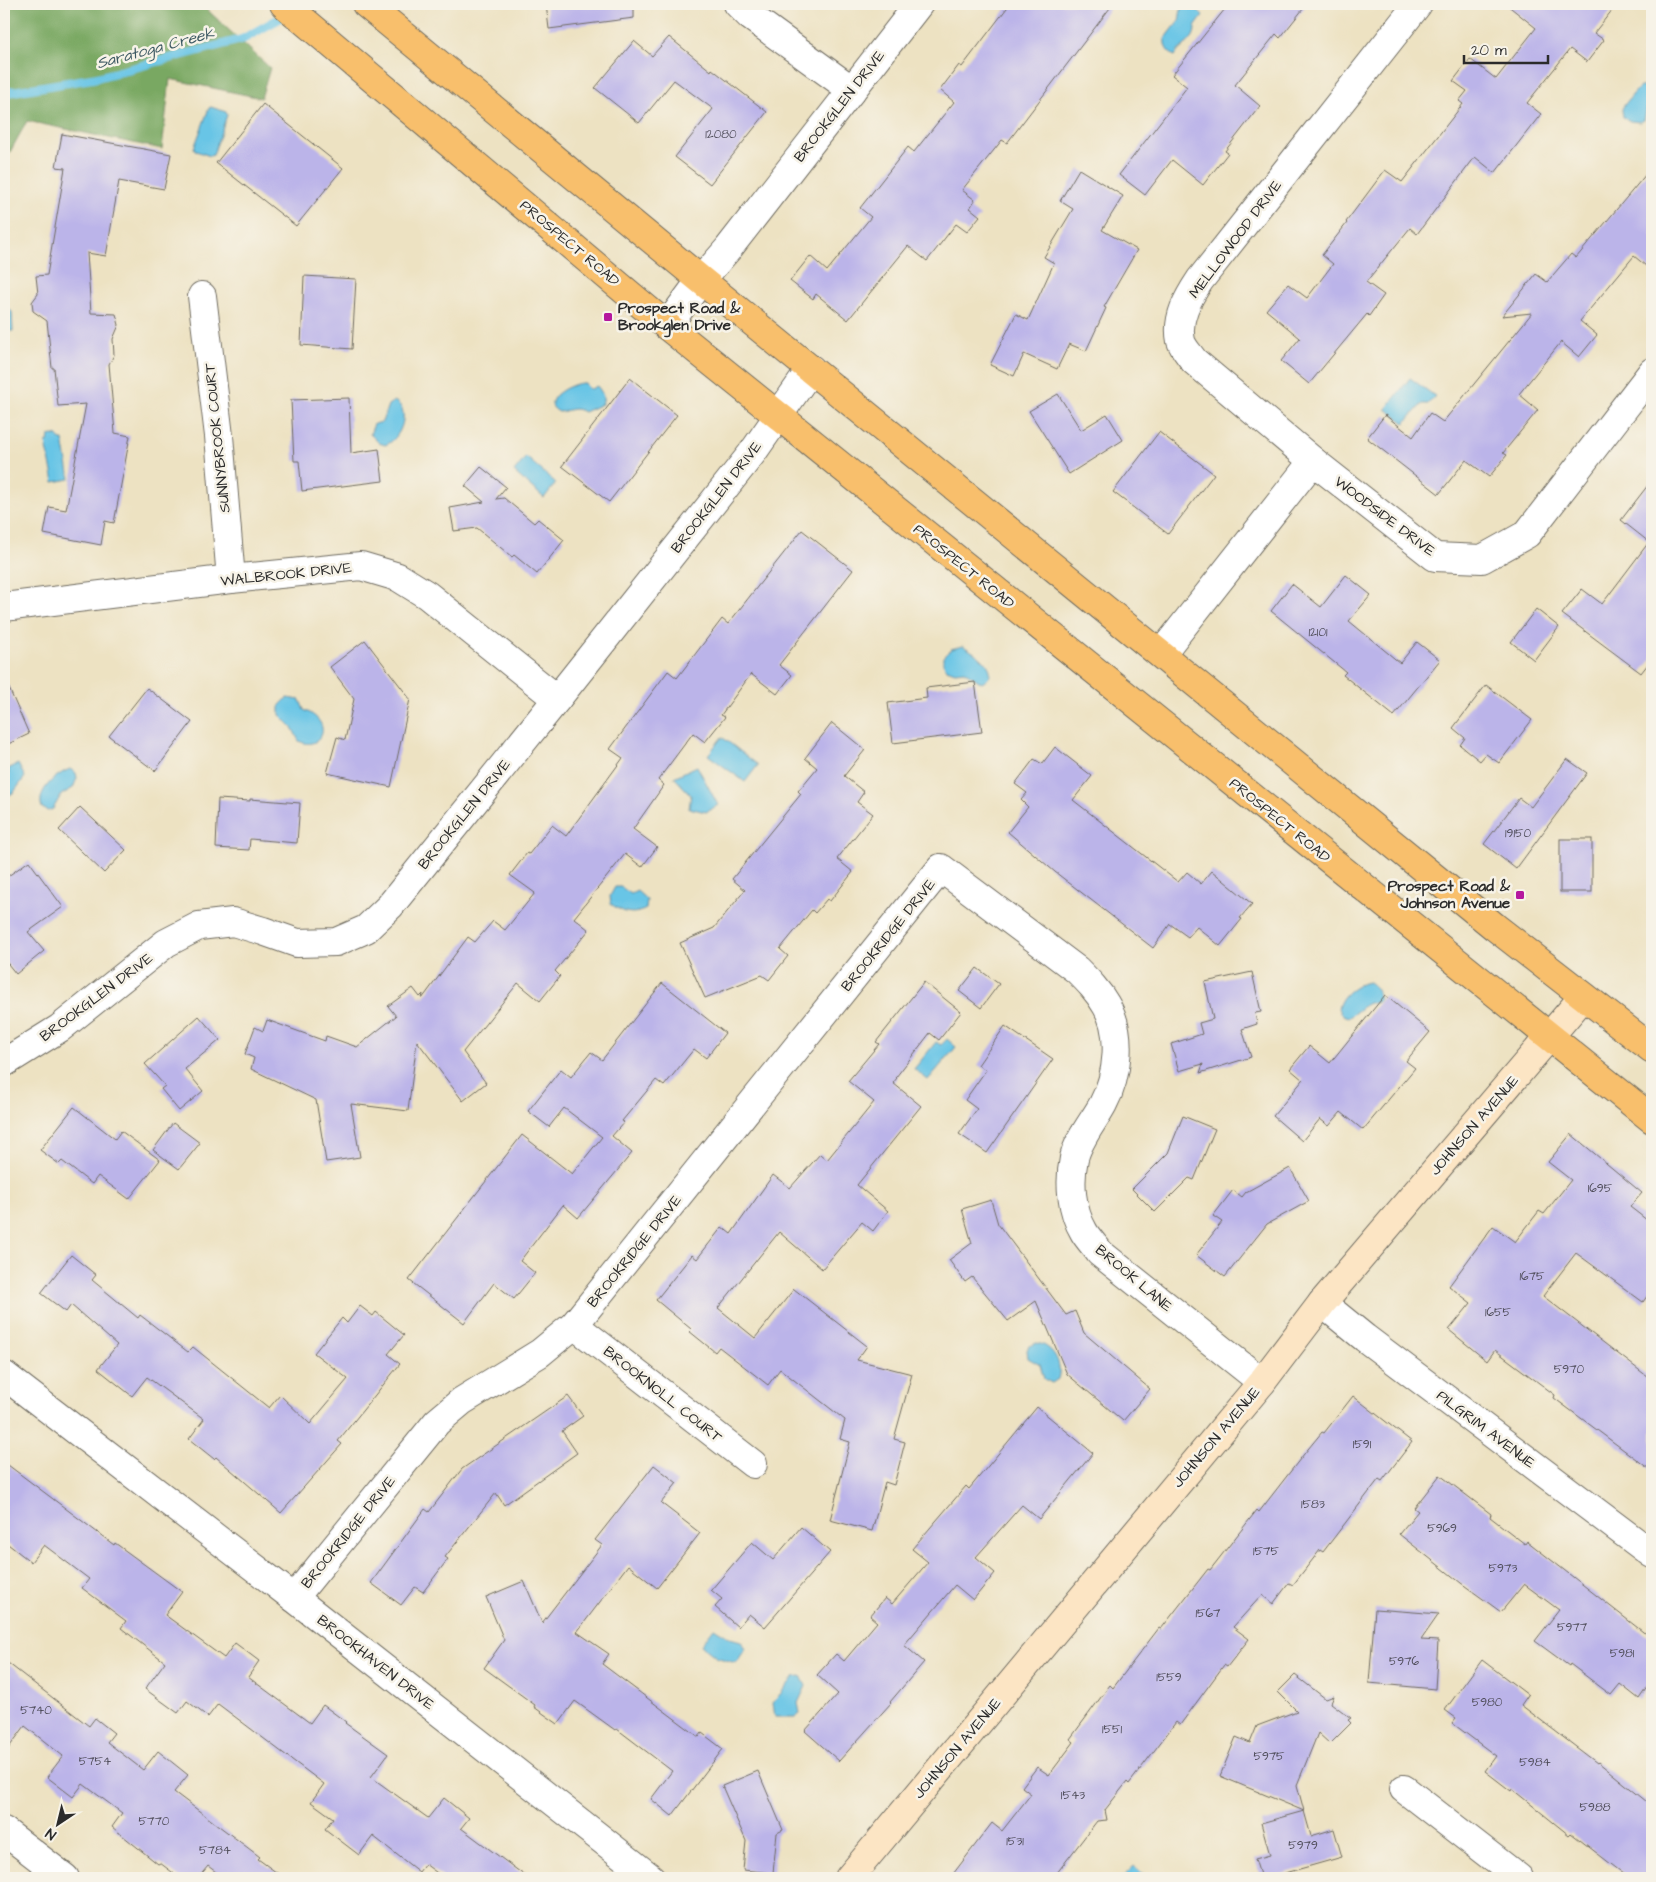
<svg xmlns="http://www.w3.org/2000/svg" width="1656" height="1882" viewBox="0 0 1656 1882" font-family="'Architects Daughter',sans-serif">
<style>
.forest{fill:#79a862;stroke:#526a46}
.water{fill:#68c5e6;stroke:#4a7888}
.lines{fill:none;stroke-linecap:round;stroke-linejoin:round}
.stream{stroke:#68c5e6;stroke-width:9}
.building{fill:#bbb4e9}
.street-casing{stroke:#6f6b60;stroke-width:30}
.secondary-casing{stroke:#6f6b60;stroke-width:30}
.primary-casing{stroke:#6f6b60;stroke-width:30}
.street{stroke:#fff;stroke-width:28}
.secondary{stroke:#fce5c4;stroke-width:28}
.primary{stroke:#f8bf6c;stroke-width:28}
.poi-dot{fill:#b5179e;stroke:#f7f3e8;stroke-width:2}
.labels{text-anchor:middle;stroke-width:5;stroke-linejoin:round;paint-order:stroke}
.number-label{font-size:12px;fill:#4f4d5a}
.street-label{font-size:15px;fill:#2b2b2b;stroke:#f7f3e8}
.poi-label{font-size:15px;font-weight:bold;fill:#2b2b2b;stroke:#f7f3e8;text-anchor:start}
.water-label{font-size:16px;font-style:italic;fill:#3d5963;stroke:#f7f3e8}
</style>
<rect width="100%" height="100%" fill="#f7f3e8"/>
<filter id="ink" filterUnits="userSpaceOnUse"><feTurbulence type="fractalNoise" baseFrequency=".02" numOctaves="2"/><feDisplacementMap in="SourceGraphic" scale="10" xChannelSelector="R" yChannelSelector="G"/><feConvolveMatrix kernelMatrix="1 2 1 2 8 2 1 2 1" color-interpolation-filters="sRGB"/></filter>
<filter id="wash" filterUnits="userSpaceOnUse"><feTurbulence type="fractalNoise" baseFrequency=".0096" numOctaves="4" result="noise"/><feDisplacementMap in="SourceGraphic" scale="20" xChannelSelector="R" yChannelSelector="G"/><feGaussianBlur stdDeviation="1.12" result="paint"/><feColorMatrix in="noise" values="0 0 0 0 0 0 0 0 0 0 0 0 0 0 0 0 0 1.4 0 .05"/><feComposite in="paint" operator="in"/></filter>
<g filter="url(#wash)">
<rect width="100%" height="100%" fill="#ede2c2"/>
<polygon class="forest" points="10,4 201,4 270,68 261,98 170,79 162,149 27,121 4,163 4,10"/>
<g class="water">
<path d="M1184,6L1195,7L1203,16L1195,27C1196,42 1180,45 1175,56C1168,53 1164,47 1165,39L1179,21L1181,9Z"/>
<path d="M1640,87H1645L1652,90V100L1647,107L1644,120L1640,122L1630,121L1623,117C1623,116 1622,110 1622,109C1622,107 1638,88 1640,87Z"/>
<polygon points="211,107 226,112 227,115 213,155 210,156 196,151 194,148 209,108"/>
<polygon points="4,303 12,312 13,331 4,331"/>
<polygon points="1410,378 1435,396 1428,404 1422,404 1405,423 1386,409"/>
<path d="M582,383H585L588,388L591,389L597,386C602,392 605,397 602,404L584,412C574,406 569,411 559,412C538,401 569,384 582,383Z"/>
<path d="M394,401C412,409 401,440 385,445L379,443L370,434L374,424L382,422L388,405Z"/>
<polygon points="53,435 58,436 60,440 63,440 70,479 54,482 46,443 48,442 49,436"/>
<polygon points="526,457 556,483 544,498 514,472"/>
<path d="M963,646C974,652 1005,671 982,683L964,671L955,672L947,669L943,663V657L951,649Z"/>
<path d="M287,698L300,700L304,710C337,724 319,752 299,741L292,727L280,715V705Z"/>
<polygon points="722,737 758,765 745,782 708,755"/>
<polygon points="18,764 25,777 14,792 4,799 4,776 9,773 8,769"/>
<polygon points="697,766 718,805 706,812 689,808 691,795 674,777"/>
<path d="M70,769L76,773L77,778L73,788L61,795L53,809L48,811L42,808C36,791 55,775 70,769Z"/>
<path d="M615,887H621L631,894L637,891L647,900L646,909C633,916 623,913 611,904L610,896Z"/>
<path d="M1369,982C1376,987 1380,992 1378,1001L1366,1004L1348,1018L1340,1013L1338,1008C1341,995 1356,983 1369,982Z"/>
<polygon points="947,1039 956,1047 928,1080 914,1069 936,1042 941,1045"/>
<path d="M1037,1343C1053,1346 1063,1363 1058,1379L1052,1383L1044,1379L1040,1365L1028,1358L1027,1350L1029,1346Z"/>
<polygon points="714,1628 730,1638 741,1641 746,1648 736,1663 716,1657 701,1645"/>
<polygon points="801,1676 806,1686 798,1703 800,1713 795,1717 775,1717 773,1703 794,1677"/>
<polygon points="1134,1866 1148,1878 1122,1878"/>
</g>
<g class="lines">
<polyline class="stream" points="4,93 95,78 243,39 305,4"/>
</g>
<g id="blocks">
<g class="building">
<polygon points="546,4 634,4 634,18 549,29"/>
<polygon points="1010,4 1113,4 1007,143 1002,140 962,190 975,200 970,208 980,216 967,232 956,224 927,261 908,246 848,320 816,294 813,299 790,281 810,256 827,271 871,217 860,208 908,147 914,152 954,102 940,90 959,65 962,67"/>
<polygon points="1229,4 1307,4 1280,38 1276,34 1235,85 1260,106 1225,151 1228,153 1203,185 1172,160 1145,195 1119,175 1187,87 1172,75"/>
<polygon points="1506,4 1617,4 1594,33 1604,40 1587,62 1570,49 1527,103 1541,114 1495,173 1475,157 1417,234 1410,228 1366,282 1384,295 1369,316 1367,314 1309,384 1281,361 1300,338 1266,310 1288,284 1307,298 1333,264 1322,255 1347,223 1346,222 1385,170 1402,182 1463,104 1459,101 1467,91 1453,81 1470,59 1496,79 1536,28"/>
<polygon points="669,37 711,71 712,69 767,112 710,184 675,157 713,109 674,80 639,123 595,88 634,41 652,56"/>
<polygon points="263,104 343,168 296,226 216,163"/>
<polygon points="62,134 171,154 164,189 119,181 106,256 87,253 91,313 116,314 119,325 113,339 114,355 109,364 115,433 130,436 114,523 105,521 101,545 44,534 49,507 66,510 86,404 58,406 54,368 52,368 47,321 33,311 32,302 38,294 36,276 47,275 65,168 56,167"/>
<polygon points="1652,167 1652,271 1634,256 1580,321 1597,335 1579,357 1561,342 1519,394 1538,410 1503,453 1507,455 1489,477 1466,460 1439,494 1367,438 1385,415 1413,437 1430,413 1443,422 1532,313 1502,316 1536,274 1547,282 1571,254 1576,258"/>
<polygon points="1079,169 1123,196 1102,230 1137,250 1104,307 1106,308 1086,351 1069,344 1057,369 1024,354 1014,376 990,365 1016,314 1028,320 1054,263 1044,257 1073,209 1060,201"/>
<polygon points="304,276 356,279 352,349 301,345"/>
<polygon points="630,378 677,415 609,502 562,466"/>
<polygon points="1058,394 1081,430 1107,414 1123,440 1069,474 1029,411"/>
<polygon points="349,398 351,453 379,449 383,481 302,491 299,461 294,461 291,400"/>
<polygon points="1159,432 1214,474 1168,534 1113,492"/>
<polygon points="481,467 506,487 496,499 504,498 534,523 538,519 564,540 537,574 514,555 512,557 477,528 454,531 450,508 484,502 465,486"/>
<polygon points="1652,480 1652,659 1641,673 1562,614 1582,589 1602,604 1649,542 1621,520"/>
<polygon points="802,530 853,570 779,665 792,675 777,694 751,674 721,715 725,717 705,742 693,733 658,780 664,785 633,829 657,847 642,867 625,854 574,918 589,930 555,971 560,976 540,1001 518,983 463,1052 486,1083 463,1101 417,1041 408,1111 351,1104 360,1157 326,1162 316,1100 251,1069 254,1058 245,1054 255,1027 263,1031 267,1020 325,1041 326,1036 357,1047 396,1016 388,1006 413,988 420,997 423,994 422,999 468,937 475,942 493,921 505,930 535,893 510,875 527,853 529,854 552,825 566,836 623,758 610,749 668,671 677,678 722,619 728,624"/>
<polygon points="1346,575 1371,595 1349,621 1400,663 1417,642 1440,660 1394,716 1343,675 1346,672 1271,611 1292,584 1321,607"/>
<polygon points="1536,609 1559,627 1534,660 1511,642"/>
<polygon points="365,640 410,699 391,787 327,773 337,737 345,740 354,699 330,667"/>
<polygon points="4,677 29,734 4,746"/>
<polygon points="975,682 982,732 893,743 888,703 927,698 926,688"/>
<polygon points="1486,685 1532,720 1499,763 1486,754 1480,761 1460,745 1465,738 1453,728"/>
<polygon points="147,688 192,722 155,771 109,736"/>
<polygon points="832,723 865,750 844,776 864,792 857,802 873,814 837,859 853,872 830,901 827,899 815,913 812,910 780,949 788,956 769,980 762,975 705,998 680,943 714,928 745,890 732,879 801,794 798,791 817,768 805,758"/>
<polygon points="1055,747 1092,776 1073,800 1178,882 1187,872 1201,884 1212,871 1252,904 1240,918 1242,919 1220,946 1197,927 1188,937 1170,924 1153,948 1055,872 1008,832 1028,807 1021,800 1027,793 1015,784 1034,759 1042,764"/>
<polygon points="1567,759 1587,773 1516,869 1484,844 1519,798 1531,807"/>
<polygon points="218,799 250,801 250,799 300,803 297,843 250,839 249,850 216,848"/>
<polygon points="80,807 126,850 104,873 59,830"/>
<rect x="1560" y="839" width="32" height="53"/>
<polygon points="29,861 63,907 28,932 44,951 16,974 4,959 4,879"/>
<polygon points="977,968 999,984 981,1008 959,991"/>
<polygon points="1252,972 1261,1012 1255,1013 1257,1024 1242,1029 1251,1057 1200,1073 1203,1064 1179,1071 1171,1044 1202,1034 1199,1023 1213,1019 1205,982"/>
<polygon points="924,982 961,1012 939,1040 930,1033 896,1077 897,1078 893,1083 921,1106 857,1185 888,1211 873,1231 862,1222 822,1269 779,1232 718,1308 755,1338 794,1289 867,1346 857,1360 912,1374 894,1439 905,1442 894,1485 885,1482 872,1531 830,1520 850,1442 840,1439 845,1420 780,1369 768,1385 719,1347 715,1352 689,1331 691,1329 656,1300 692,1255 697,1259 722,1227 731,1234 773,1175 790,1188 820,1154 827,1160 874,1102 848,1081 879,1044 876,1042"/>
<polygon points="662,983 725,1033 706,1058 694,1049 664,1086 656,1080 622,1121 624,1122 612,1136 632,1153 578,1218 563,1205 520,1261 535,1273 514,1299 494,1283 464,1323 409,1280 522,1135 572,1174 602,1137 564,1108 549,1127 528,1111 561,1069 571,1077 591,1052 602,1060"/>
<polygon points="1385,995 1430,1032 1406,1061 1415,1068 1363,1130 1341,1112 1329,1126 1320,1119 1302,1141 1273,1116 1303,1080 1290,1069 1309,1046 1330,1063"/>
<polygon points="199,1016 220,1040 185,1069 203,1091 179,1111 161,1089 165,1086 145,1064"/>
<polygon points="1005,1026 1053,1059 987,1153 959,1134 977,1109 965,1100 986,1070 978,1065"/>
<polygon points="74,1107 115,1139 121,1131 160,1160 129,1199 98,1176 92,1184 62,1161 59,1164 40,1150"/>
<polygon points="1183,1116 1215,1129 1194,1180 1189,1178 1155,1212 1132,1189 1168,1153"/>
<polygon points="173,1123 200,1143 179,1169 153,1150"/>
<polygon points="1571,1134 1642,1193 1630,1207 1652,1224 1652,1289 1643,1302 1576,1253 1543,1296 1652,1380 1652,1471 1554,1398 1555,1395 1495,1350 1487,1361 1449,1330 1471,1303 1449,1286 1493,1226 1515,1242 1539,1211 1544,1214 1571,1180 1548,1162"/>
<polygon points="1290,1168 1309,1201 1267,1224 1225,1277 1196,1255 1222,1222 1213,1216 1233,1190 1242,1197 1246,1192"/>
<polygon points="991,1200 998,1224 1066,1315 1075,1311 1084,1333 1150,1389 1123,1421 1067,1374 1036,1301 1008,1321 972,1277 965,1282 949,1260 972,1243 962,1209"/>
<polygon points="71,1255 96,1275 92,1280 138,1318 140,1315 188,1352 193,1347 269,1408 280,1395 310,1424 348,1379 314,1353 342,1318 347,1323 360,1306 373,1316 376,1312 404,1335 388,1354 400,1364 338,1441 342,1444 281,1513 216,1457 214,1459 189,1439 204,1419 147,1377 132,1396 98,1369 117,1345 71,1305 66,1312 41,1293"/>
<polygon points="568,1396 583,1416 562,1431 577,1453 504,1505 496,1493 445,1557 448,1559 423,1592 415,1587 401,1605 371,1583 425,1509 429,1512 462,1469"/>
<polygon points="1353,1396 1412,1442 1382,1481 1379,1479 1323,1552 1320,1550 1293,1585 1289,1583 1273,1604 1262,1595 1233,1627 1249,1639 1227,1667 1224,1665 1180,1725 1176,1722 1129,1784 1127,1782 1105,1810 1107,1820 1097,1821 1053,1878 950,1878 992,1823 1002,1831 1031,1794 1022,1787 1037,1767 1049,1775 1074,1742 1070,1739 1110,1685 1113,1688 1159,1628 1161,1629 1208,1569 1210,1570 1257,1510 1259,1512 1304,1454 1322,1432 1324,1433"/>
<polygon points="1037,1407 1093,1453 1039,1519 1022,1505 976,1557 995,1573 973,1600 955,1585 904,1645 924,1662 890,1702 891,1703 839,1761 805,1731 838,1694 817,1675 836,1654 844,1661 877,1622 870,1616 885,1598 892,1604 928,1562 912,1549 966,1486 969,1489"/>
<polygon points="4,1462 114,1545 115,1543 182,1592 165,1615 224,1658 235,1643 259,1661 248,1677 310,1723 323,1705 346,1722 345,1723 388,1754 371,1777 428,1818 444,1798 469,1818 461,1828 528,1878 444,1878 425,1864 419,1872 373,1836 359,1855 325,1829 333,1818 311,1802 324,1784 218,1704 208,1717 187,1701 178,1713 145,1689 165,1662 121,1628 126,1621 82,1588 89,1579 44,1545 31,1562 4,1541"/>
<polygon points="654,1465 677,1483 661,1503 700,1533 657,1588 628,1565 577,1632 609,1654 602,1664 699,1737 702,1733 723,1749 672,1816 651,1799 672,1771 617,1729 615,1730 575,1701 558,1724 534,1707 535,1705 484,1668 504,1640 486,1597 524,1581 542,1623 602,1545 595,1540"/>
<polygon points="1440,1475 1491,1514 1490,1517 1525,1544 1527,1541 1652,1639 1652,1680 1639,1699 1620,1684 1611,1695 1570,1664 1569,1666 1535,1641 1559,1610 1524,1584 1501,1612 1461,1583 1399,1534 1418,1511 1414,1508"/>
<polygon points="801,1527 830,1552 765,1627 749,1614 738,1627 715,1607 722,1599 711,1590 752,1542 773,1560"/>
<polygon points="1375,1609 1439,1614 1421,1640 1438,1641 1435,1689 1369,1683"/>
<polygon points="4,1660 89,1726 95,1718 114,1733 107,1742 143,1770 158,1751 188,1775 174,1792 260,1857 258,1859 284,1878 224,1878 208,1866 198,1878 180,1878 160,1863 158,1864 112,1827 122,1813 83,1784 73,1797 47,1777 63,1756 25,1726 4,1754"/>
<polygon points="1482,1660 1528,1695 1521,1705 1597,1763 1598,1762 1652,1806 1652,1878 1629,1878 1571,1833 1569,1835 1512,1789 1511,1791 1485,1771 1496,1756 1452,1723 1456,1718 1445,1710"/>
<polygon points="1295,1675 1326,1699 1334,1696 1331,1703 1351,1718 1348,1720 1351,1723 1330,1744 1318,1733 1297,1785 1304,1811 1220,1776 1236,1737 1250,1743 1257,1726 1297,1711 1278,1692"/>
<polygon points="758,1771 783,1830 777,1833 773,1873 743,1870 746,1841 722,1786"/>
<polygon points="1304,1811 1311,1836 1334,1829 1342,1857 1268,1878 1261,1878 1255,1859 1270,1855 1261,1823"/>
</g>
</g>
</g>
<g filter="url(#ink)">
<use href="#blocks" fill-opacity="0" stroke="#6f6b60" stroke-width="1"/>
<g class="lines">
<g class="street-casing">
<g id="street">
<polyline points="738,4 750,16 852,90"/>
<path d="M1418,4L1200,280C1188,298 1176,318 1181,341C1183,348 1190,355 1194,361L1313,461L1435,557L1482,559L1527,534L1652,372"/>
<polyline points="202,296 219,436 231,579"/>
<polyline points="667,326 701,280 728,249 919,4"/>
<polyline points="4,607 231,579 361,566 398,577 427,595 557,699"/>
<polyline points="1161,654 1313,461"/>
<polyline points="4,1063 60,1028 166,943 199,926 233,922 263,931 297,943 336,942 366,929 390,906 557,699 753,452 811,369"/>
<polyline points="1322,1303 1365,1338 1652,1554"/>
<polyline points="574,1325 753,1464"/>
<polyline points="4,1375 294,1598 651,1878"/>
<path d="M294,1598L437,1422L462,1401L540,1353L574,1325L941,868L1077,970C1088,981 1098,991 1106,1005C1123,1033 1118,1076 1103,1104C1094,1121 1079,1138 1074,1158C1069,1182 1071,1210 1084,1232C1088,1239 1095,1246 1100,1253L1262,1382"/>
<polyline points="1404,1789 1519,1878"/>
<polyline points="4,1831 65,1878"/>
</g>
</g>
<g class="secondary-casing">
<polyline id="secondary" points="849,1878 1262,1382 1322,1303 1583,997"/>
</g>
<g class="primary-casing">
<g id="primary">
<polyline points="284,4 667,326 1652,1119"/>
<polyline points="366,4 701,280 1495,927 1652,1049"/>
</g>
</g>
<use href="#street" class="street"/>
<use href="#secondary" class="secondary"/>
<use href="#primary" class="primary"/>
</g>
</g>
<g class="poi-dot">
<rect x="603" y="312" width="10" height="10" rx="2.5"/>
<rect x="1515" y="890" width="10" height="10" rx="2.5"/>
</g>
<g class="labels">
<g class="number-label">
<text x="721" y="138">12080</text>
<text x="1318" y="636">12101</text>
<text x="1518" y="837">19150</text>
<text x="1600" y="1192">1695</text>
<text x="1532" y="1280">1675</text>
<text x="1498" y="1316">1655</text>
<text x="1569" y="1373">5970</text>
<text x="1362" y="1448">1591</text>
<text x="1313" y="1508">1583</text>
<text x="1442" y="1532">5969</text>
<text x="1266" y="1555">1575</text>
<text x="1503" y="1572">5973</text>
<text x="1208" y="1617">1567</text>
<text x="1572" y="1631">5977</text>
<text x="1622" y="1657">5981</text>
<text x="1404" y="1665">5976</text>
<text x="1169" y="1681">1559</text>
<text x="1487" y="1706">5980</text>
<text x="36" y="1714">5740</text>
<text x="1112" y="1733">1551</text>
<text x="1269" y="1760">5975</text>
<text x="95" y="1765">5754</text>
<text x="1535" y="1766">5984</text>
<text x="1073" y="1799">1543</text>
<text x="1595" y="1811">5988</text>
<text x="154" y="1825">5770</text>
<text x="1015" y="1845">1531</text>
<text x="1303" y="1849">5979</text>
<text x="215" y="1854">5784</text>
</g>
<g class="street-label">
<text transform="translate(839 106) rotate(-52)" y="5">BROOKGLEN DRIVE</text>
<text transform="translate(1235 239) rotate(-53)" y="5">MELLOWOOD DRIVE</text>
<text transform="translate(570 243) rotate(40)" y="5">PROSPECT ROAD</text>
<text transform="translate(217 438) rotate(-96)" y="5">SUNNYBROOK COURT</text>
<text transform="translate(716 497) rotate(-52)" y="5">BROOKGLEN DRIVE</text>
<text transform="translate(1385 516) rotate(37)" y="5">WOODSIDE DRIVE</text>
<text transform="translate(964 566) rotate(39)" y="5">PROSPECT ROAD</text>
<text transform="translate(286 574) rotate(-6)" y="5">WALBROOK DRIVE</text>
<text transform="translate(464 814) rotate(-51)" y="5">BROOKGLEN DRIVE</text>
<text transform="translate(1280 820) rotate(39)" y="5">PROSPECT ROAD</text>
<text transform="translate(888 935) rotate(-51)" y="5">BROOKRIDGE DRIVE</text>
<text transform="translate(96 997) rotate(-37)" y="5">BROOKGLEN DRIVE</text>
<text transform="translate(1474 1125) rotate(-49)" y="5">JOHNSON AVENUE</text>
<text transform="translate(634 1251) rotate(-51)" y="5">BROOKRIDGE DRIVE</text>
<text transform="translate(1134 1278) rotate(40)" y="5">BROOK LANE</text>
<text transform="translate(663 1394) rotate(38)" y="5">BROOKNOLL COURT</text>
<text transform="translate(1486 1429) rotate(37)" y="5">PILGRIM AVENUE</text>
<text transform="translate(1216 1437) rotate(-50)" y="5">JOHNSON AVENUE</text>
<text transform="translate(348 1532) rotate(-51)" y="5">BROOKRIDGE DRIVE</text>
<text transform="translate(376 1662) rotate(38)" y="5">BROOKHAVEN DRIVE</text>
<text transform="translate(957 1748) rotate(-50)" y="5">JOHNSON AVENUE</text>
</g>
<g class="poi-label">
<text x="618" y="313">Prospect Road &amp;<tspan x="618" dy="17">Brookglen Drive</tspan></text>
<text x="1510" y="891" text-anchor="end">Prospect Road &amp;<tspan x="1510" dy="17">Johnson Avenue</tspan></text>
</g>
<g class="water-label">
<text transform="translate(155 47) rotate(-15)" y="6">Saratoga Creek</text>
</g>
</g>
<rect width="1656" height="1882" fill="none" stroke="#f7f3e8" stroke-width="20"/>
<g transform="translate(58 1824) rotate(215)" stroke="#f7f3e8" stroke-width="4" paint-order="stroke">
<path d="M0-4L9 19L0 12L-9 19Z" fill="#2b2b2b"/>
<text y="-8" font-size="14" font-weight="bold" text-anchor="middle" fill="#2b2b2b">N</text>
</g>
<path d="M1464 55v8h84v-8" fill="none" stroke="#2b2b2b" stroke-width="2.5"/>
<text x="1471" y="55" font-size="15" fill="#2b2b2b" stroke="#f7f3e8" stroke-width="4" paint-order="stroke">20 m</text>
</svg>
